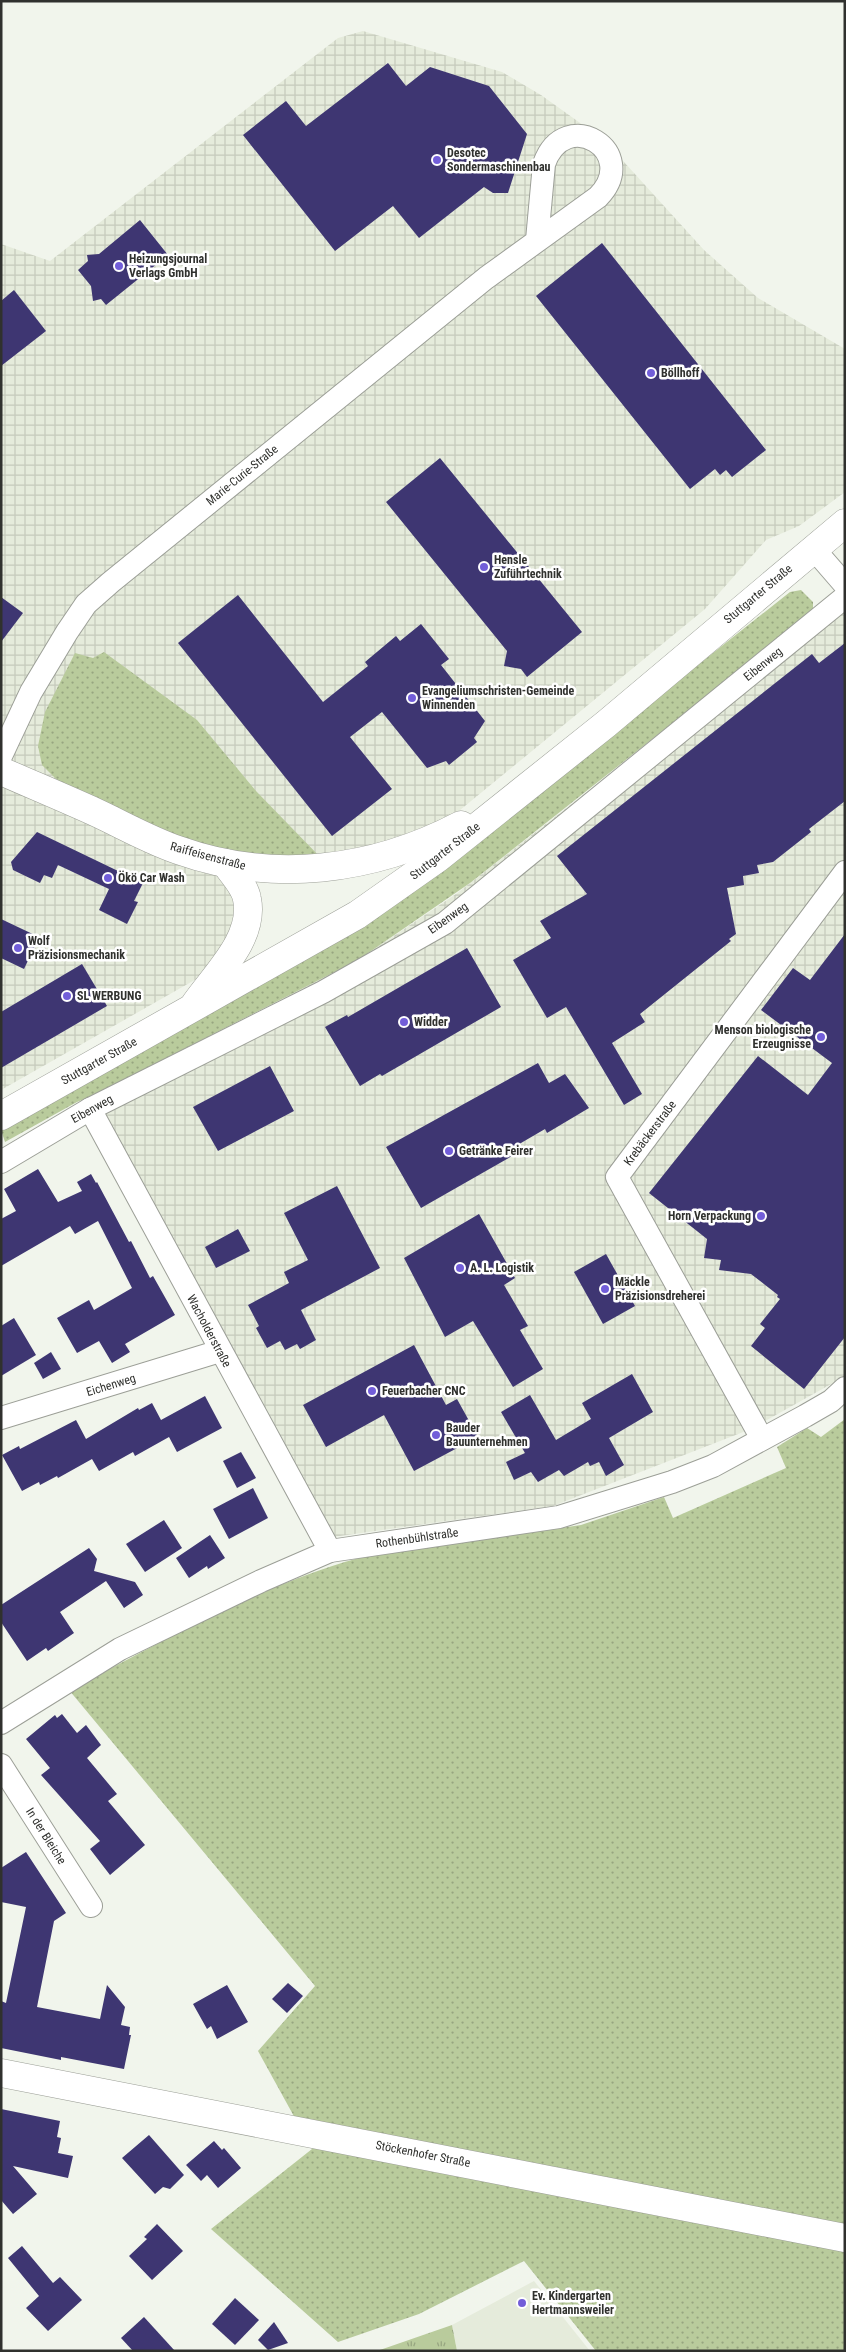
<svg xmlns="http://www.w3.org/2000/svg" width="846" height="2352" viewBox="0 0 846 2352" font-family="'Roboto Condensed',sans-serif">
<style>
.built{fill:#e5ebdb}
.industrial{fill:url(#industrial-grid)}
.grass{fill:url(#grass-dots)}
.park{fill:url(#park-tufts)}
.building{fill:#3e3672}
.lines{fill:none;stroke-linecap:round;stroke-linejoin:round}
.minor-casing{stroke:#9c9f97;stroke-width:24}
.secondary-casing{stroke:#9c9f97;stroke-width:29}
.minor{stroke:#fff;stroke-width:22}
.secondary{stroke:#fff;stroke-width:28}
.poi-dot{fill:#725ed9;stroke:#fff;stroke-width:2}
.labels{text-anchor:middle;stroke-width:5;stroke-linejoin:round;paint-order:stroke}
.poi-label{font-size:12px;font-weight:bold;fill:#30312e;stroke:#fff;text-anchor:start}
.street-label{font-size:12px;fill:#30312e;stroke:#fff}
</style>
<defs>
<pattern id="industrial-grid" width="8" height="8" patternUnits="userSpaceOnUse" patternTransform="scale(1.25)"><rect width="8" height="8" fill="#e5ebdb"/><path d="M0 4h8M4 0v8" fill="none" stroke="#c5cabc"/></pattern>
<pattern id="grass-dots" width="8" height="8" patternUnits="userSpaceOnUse" patternTransform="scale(1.25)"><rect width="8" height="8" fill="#b9cb9c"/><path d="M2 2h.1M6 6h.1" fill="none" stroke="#97a580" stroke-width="1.8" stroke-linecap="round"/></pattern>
<pattern id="park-tufts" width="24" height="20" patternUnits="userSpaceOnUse" patternTransform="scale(1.25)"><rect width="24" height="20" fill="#b9cb9c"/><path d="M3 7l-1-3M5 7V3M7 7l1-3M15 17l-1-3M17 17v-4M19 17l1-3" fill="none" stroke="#97a580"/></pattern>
</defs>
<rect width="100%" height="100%" fill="#f1f5ec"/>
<polygon class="built" points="534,2281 590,2351 457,2351 452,2325"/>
<g class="industrial">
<polygon points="363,31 502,72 541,95 604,140 704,250 758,298 845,349 845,492 799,526 766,540 705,609 454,815 419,834 353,853 266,860 239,895 240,920 207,973 1,1090 1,244 50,261 338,38"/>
<polygon points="845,586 845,1375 842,1378 751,1429 553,1506 326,1538 92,1096 358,960 456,894 810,618"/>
</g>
<g class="grass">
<polygon points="801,590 813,602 813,612 470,883 358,960 92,1096 77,1102 5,1142 1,1130 14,1121 510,814 790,592"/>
<polygon points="104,652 197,720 256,791 322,859 301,860 195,845 61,784 42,765 38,746 45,712 75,653 93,658"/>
<path d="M845,1419V2351H596L524,2261L419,2314L338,2342L211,2229L312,2149L258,2051L315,1986L69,1690C163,1642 257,1586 359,1558L581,1525L664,1497L673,1518L786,1468L777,1447L807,1428L821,1437Z"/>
</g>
<polygon class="park" points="452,2325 457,2351 377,2351"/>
<g class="building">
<polygon points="388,63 406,86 430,67 489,86 527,134 508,193 493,193 484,187 419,238 393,206 335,251 243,135 286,101 306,126"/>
<polygon points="140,220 168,255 106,305 101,299 93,301 91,286 78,270 88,261 87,255 99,254"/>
<polygon points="602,243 766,450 732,477 726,470 720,475 715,469 690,489 536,296"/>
<polygon points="14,290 46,331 1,366 1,301"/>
<polygon points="440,458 582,632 527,677 521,669 504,666 507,651 386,502"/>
<polygon points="238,595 323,702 368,666 365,662 396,636 400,641 421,624 449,659 441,665 485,721 474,738 477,742 449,765 446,761 427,768 382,712 350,737 392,789 332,836 178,643"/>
<polygon points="1,597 23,613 1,642"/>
<polygon points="845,643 845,801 809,829 811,832 773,862 757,865 759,873 743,876 744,885 727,888 736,934 729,939 731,941 640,1014 645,1022 612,1043 642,1094 624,1105 566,1007 547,1018 513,960 551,938 540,921 587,894 557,856 812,654 819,663"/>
<polygon points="37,832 143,883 134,901 138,902 127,924 99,910 109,889 58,865 52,878 44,875 40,883 13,870 11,862"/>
<polygon points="1,919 39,937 24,969 1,958"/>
<polygon points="845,934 845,1337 804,1389 751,1346 765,1328 760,1324 780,1299 777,1297 778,1295 751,1274 719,1270 721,1260 704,1258 707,1239 649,1193 758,1056 808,1095 832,1063 761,1010 793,968 810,980"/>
<polygon points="467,948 501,1007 382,1076 380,1074 360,1086 325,1027 347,1015 348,1017"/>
<polygon points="82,964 107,1006 1,1068 1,1012"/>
<polygon points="538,1063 549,1083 565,1074 589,1108 547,1133 545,1129 509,1150 512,1156 421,1208 386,1147"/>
<polygon points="270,1066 294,1111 218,1151 193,1107"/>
<polygon points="38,1169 58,1202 82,1191 77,1182 91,1174 96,1183 97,1182 129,1242 131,1241 150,1278 153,1276 175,1315 125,1344 130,1352 112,1363 99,1341 77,1353 57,1318 89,1300 94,1310 132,1288 98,1221 75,1234 70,1226 1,1266 1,1219 16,1211 4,1189"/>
<polygon points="337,1186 380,1268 301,1310 316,1340 300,1349 297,1344 285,1350 280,1341 267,1348 256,1328 259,1326 248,1305 289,1283 284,1272 308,1260 284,1213"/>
<polygon points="479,1214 515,1278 504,1285 528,1326 520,1330 543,1369 513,1387 473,1321 445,1337 404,1258"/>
<polygon points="238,1229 250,1251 216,1268 205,1247"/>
<polygon points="606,1254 635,1306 603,1324 574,1272"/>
<polygon points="14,1318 36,1355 1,1376 1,1326"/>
<polygon points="414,1345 446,1405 457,1399 478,1437 414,1471 384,1415 326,1447 303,1405"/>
<polygon points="51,1352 61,1369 43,1379 34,1363"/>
<polygon points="632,1374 653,1412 609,1438 624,1465 606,1476 599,1462 590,1466 588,1462 564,1476 559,1470 538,1482 531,1472 514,1480 506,1462 525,1453 501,1412 530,1395 556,1440 591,1419 582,1403"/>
<polygon points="205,1396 222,1428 177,1452 169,1437 135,1456 133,1452 99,1471 92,1459 58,1478 57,1476 40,1485 39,1482 22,1491 2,1455 19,1446 20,1449 76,1420 86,1439 138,1408 139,1410 152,1403 161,1420"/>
<polygon points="241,1452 256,1478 237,1488 223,1461"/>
<polygon points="253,1488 268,1518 229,1539 213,1509"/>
<polygon points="164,1520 182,1548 145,1572 126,1544"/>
<polygon points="210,1535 225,1558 208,1569 207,1566 189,1578 176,1558"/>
<polygon points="89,1548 97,1559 94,1571 135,1582 143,1595 124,1608 106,1581 60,1612 74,1633 48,1651 46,1648 27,1661 1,1622 1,1605"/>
<polygon points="62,1714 77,1733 86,1725 101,1745 87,1758 117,1794 108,1801 145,1845 110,1875 90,1849 100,1841 41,1775 50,1768 26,1739 55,1715 57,1718"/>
<polygon points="26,1852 66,1913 54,1921 37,2007 100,2019 107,1985 125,2007 121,2025 130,2027 129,2035 131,2035 124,2069 61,2057 61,2060 1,2048 1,2001 6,2003 26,1907 1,1902 1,1868"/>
<polygon points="288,1983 303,1996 287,2013 272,1999"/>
<polygon points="227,1985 248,2022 217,2039 211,2026 207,2029 193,2004"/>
<polygon points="1,2109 60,2121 57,2137 61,2138 58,2153 73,2156 68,2178 13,2166 37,2194 13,2214 1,2200"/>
<polygon points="149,2135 184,2175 170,2189 163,2187 155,2194 122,2158"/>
<polygon points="214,2141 222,2150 224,2148 241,2168 218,2188 207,2175 201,2181 186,2165"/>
<polygon points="157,2224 183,2251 152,2280 129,2256 147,2239 144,2237"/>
<polygon points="22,2246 53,2283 60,2277 82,2300 48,2331 26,2308 39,2296 8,2258"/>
<polygon points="235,2298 259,2320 235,2345 212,2324"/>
<polygon points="144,2317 175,2351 133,2351 121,2338"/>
<polygon points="274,2322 288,2343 268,2350 258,2340"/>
</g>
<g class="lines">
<g class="minor-casing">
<g id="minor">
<polyline points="813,548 845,585"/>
<path d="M1,756L31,692L67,632L86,604L111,582L486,278L598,197C642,152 565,104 544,164L537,240"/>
<polyline points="90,1109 330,1551"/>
<polyline points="1,1162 90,1109 323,992 445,923 845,597"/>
<polyline points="1,1418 220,1351"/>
<polyline points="762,1439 617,1177 845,872"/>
<polyline points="1,1723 120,1649 261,1581 330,1551 559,1517 672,1482 713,1466 805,1416 831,1401 845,1388"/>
<polyline points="1,1765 91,1906"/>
</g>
</g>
<g class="secondary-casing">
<g id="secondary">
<path d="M1,771C33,785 64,798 95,812C123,825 149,840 178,850C273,884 373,871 461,825"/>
<path d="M195,1004C216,974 255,938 247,899C245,886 232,873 225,863"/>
<polyline points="1,1116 357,915 438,858 606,724 845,523"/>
<polyline points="1,2073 845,2238"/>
</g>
</g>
<use href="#minor" class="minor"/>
<use href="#secondary" class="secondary"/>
</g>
<g class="poi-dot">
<circle cx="437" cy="160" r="5"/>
<circle cx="119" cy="266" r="5"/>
<circle cx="651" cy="373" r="5"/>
<circle cx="484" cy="567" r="5"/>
<circle cx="412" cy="698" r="5"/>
<circle cx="108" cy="878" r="5"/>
<circle cx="18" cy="948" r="5"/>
<circle cx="67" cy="996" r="5"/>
<circle cx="404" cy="1022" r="5"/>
<circle cx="821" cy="1037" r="5"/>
<circle cx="449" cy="1151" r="5"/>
<circle cx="761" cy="1216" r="5"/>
<circle cx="460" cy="1268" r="5"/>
<circle cx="605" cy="1289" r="5"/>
<circle cx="372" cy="1391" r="5"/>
<circle cx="436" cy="1435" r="5"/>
<circle cx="522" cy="2303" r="5"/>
</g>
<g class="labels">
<g class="poi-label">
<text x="447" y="157">Desotec<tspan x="447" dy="14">Sondermaschinenbau</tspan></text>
<text x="129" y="263">Heizungsjournal<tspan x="129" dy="14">Verlags GmbH</tspan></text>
<text x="661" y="377">Böllhoff</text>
<text x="494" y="564">Hensle<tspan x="494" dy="14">Zuführtechnik</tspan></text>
<text x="422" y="695">Evangeliumschristen-Gemeinde<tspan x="422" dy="14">Winnenden</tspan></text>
<text x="118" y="882">Ökö Car Wash</text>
<text x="28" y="945">Wolf<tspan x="28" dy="14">Präzisionsmechanik</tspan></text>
<text x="77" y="1000">SL WERBUNG</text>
<text x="414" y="1026">Widder</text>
<text x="811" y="1034" text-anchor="end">Menson biologische<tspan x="811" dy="14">Erzeugnisse</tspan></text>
<text x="459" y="1155">Getränke Feirer</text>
<text x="751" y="1220" text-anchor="end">Horn Verpackung</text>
<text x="470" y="1272">A. L. Logistik</text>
<text x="615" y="1286">Mäckle<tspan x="615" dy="14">Präzisionsdreherei</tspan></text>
<text x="382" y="1395">Feuerbacher CNC</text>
<text x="446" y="1432">Bauder<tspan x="446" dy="14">Bauunternehmen</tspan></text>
<text x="532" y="2300">Ev. Kindergarten<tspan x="532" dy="14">Hertmannsweiler</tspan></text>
</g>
<g class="street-label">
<text transform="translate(242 475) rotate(-39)" y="4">Marie-Curie-Straße</text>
<text transform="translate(758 594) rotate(-40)" y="4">Stuttgarter Straße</text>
<text transform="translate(763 664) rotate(-39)" y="4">Eibenweg</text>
<text transform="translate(445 851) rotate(-38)" y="4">Stuttgarter Straße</text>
<text transform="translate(208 856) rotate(15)" y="4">Raiffeisenstraße</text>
<text transform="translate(448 918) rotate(-35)" y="4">Eibenweg</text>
<text transform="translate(99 1061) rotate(-29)" y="4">Stuttgarter Straße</text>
<text transform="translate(92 1109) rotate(-29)" y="4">Eibenweg</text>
<text transform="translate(650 1133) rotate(-53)" y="4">Krebäckerstraße</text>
<text transform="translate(209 1331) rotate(62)" y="4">Wacholderstraße</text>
<text transform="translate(111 1385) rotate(-17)" y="4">Eichenweg</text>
<text transform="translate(417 1538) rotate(-8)" y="4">Rothenbühlstraße</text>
<text transform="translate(46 1836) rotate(58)" y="4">In der Bleiche</text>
<text transform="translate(423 2154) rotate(11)" y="4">Stöckenhofer Straße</text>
</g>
</g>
<rect width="846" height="2352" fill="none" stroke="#30312e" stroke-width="5"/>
</svg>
